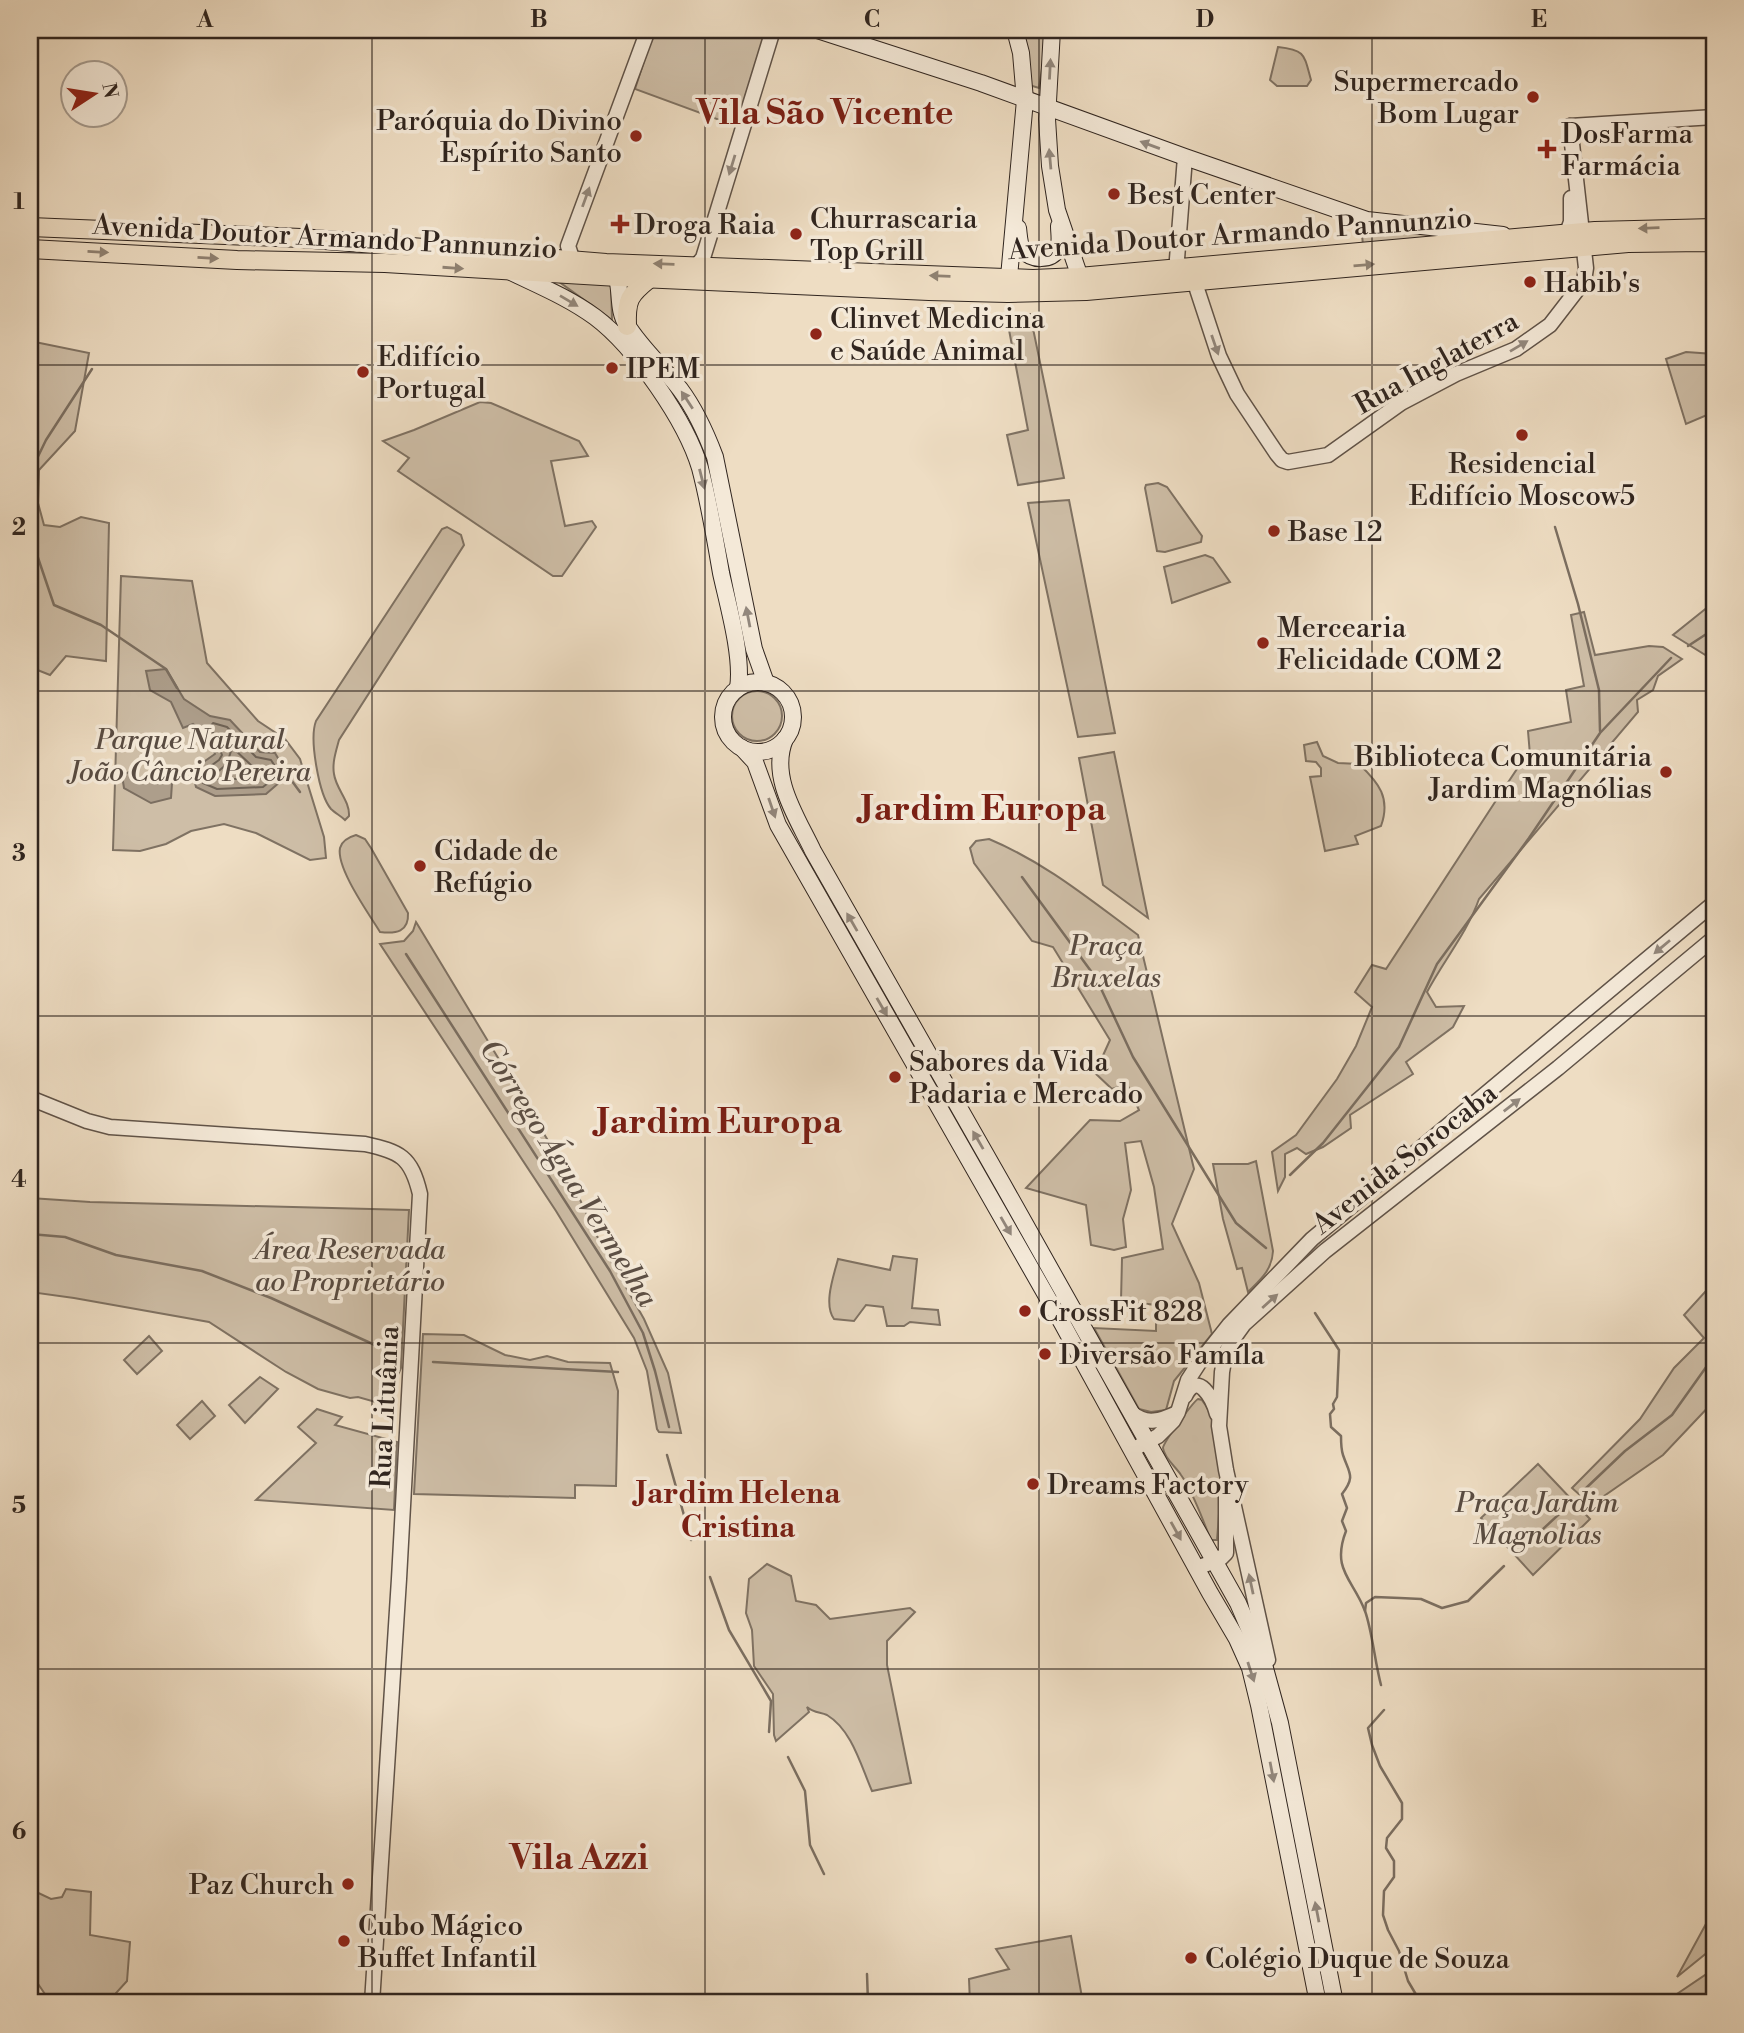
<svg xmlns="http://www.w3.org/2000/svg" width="1744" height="2033" viewBox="0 0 1744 2033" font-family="'Libre Bodoni',serif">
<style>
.green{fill:#cebea7;stroke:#7f7263;stroke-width:2}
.water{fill:#ad9e8b;stroke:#7b6e60;stroke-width:2}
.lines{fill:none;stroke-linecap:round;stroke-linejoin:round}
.shore{stroke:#6e6255;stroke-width:2}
.stream{stroke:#7b6e60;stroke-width:2.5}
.tertiary-casing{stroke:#605348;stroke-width:17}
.secondary-casing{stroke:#30251f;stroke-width:18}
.primary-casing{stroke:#30251f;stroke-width:20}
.tertiary{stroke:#f4e9d8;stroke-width:14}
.secondary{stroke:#f4e9d8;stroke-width:16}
.primary{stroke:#eeddc3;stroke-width:18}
.oneway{fill:#92877c}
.oneway2{fill:#8f8171}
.grid{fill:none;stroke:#30251f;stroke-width:2;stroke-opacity:0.55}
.poi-dot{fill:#8f2418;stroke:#f4e9d8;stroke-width:2.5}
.labels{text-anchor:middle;stroke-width:7;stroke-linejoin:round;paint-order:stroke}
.poi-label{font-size:28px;fill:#30251f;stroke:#f4e9d8;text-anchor:start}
.street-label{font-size:28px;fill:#30251f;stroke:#f4e9d8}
.park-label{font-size:28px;font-style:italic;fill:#584b41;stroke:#f4e9d8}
.water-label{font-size:30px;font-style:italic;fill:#5c4f45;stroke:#f4e9d8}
.neighbourhood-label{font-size:30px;font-weight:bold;fill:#7a1f14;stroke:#f4e9d8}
.district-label{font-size:35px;font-weight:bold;fill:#7a1f14;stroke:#f4e9d8}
.neatline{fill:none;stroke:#30251f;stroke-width:2.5}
.grid-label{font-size:23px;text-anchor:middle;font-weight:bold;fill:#30251f}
</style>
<rect width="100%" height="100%" fill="#eeddc3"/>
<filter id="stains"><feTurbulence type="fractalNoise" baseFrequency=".00286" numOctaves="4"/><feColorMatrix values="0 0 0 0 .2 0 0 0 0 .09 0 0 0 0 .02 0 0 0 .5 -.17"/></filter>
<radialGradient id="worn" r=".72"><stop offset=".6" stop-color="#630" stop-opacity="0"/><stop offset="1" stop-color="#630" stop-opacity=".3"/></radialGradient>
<g class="green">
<polygon points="654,30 766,30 737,123 733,125 635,89"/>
<polygon points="1022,30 1048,30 1039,88 1029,85"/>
<path d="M1278,47C1306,50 1304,55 1311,80L1307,86H1277L1270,80Z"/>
<polygon points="1361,225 1470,236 1363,245"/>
<polygon points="558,281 611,283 612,320"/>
<polygon points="1006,314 1030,314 1064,478 1018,485 1007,435 1028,430"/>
<polygon points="30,341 89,353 75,431 39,470 38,503 44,525 60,527 81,517 109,523 106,661 66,656 50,675 30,667"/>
<polygon points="1686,352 1714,354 1714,412 1686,424 1666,359"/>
<polygon points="480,402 491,403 579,441 588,456 551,461 565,526 592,521 596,527 562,576 553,576 398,471 409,458 383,441 414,430"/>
<polygon points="1158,483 1167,487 1202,536 1201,542 1165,552 1157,551 1145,488 1146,485"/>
<polygon points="1069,500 1115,733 1078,737 1028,503"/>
<path d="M447,527L461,535L464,545L339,740C336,751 332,763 334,774C336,789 350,801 349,816L345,820C341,816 335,813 331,809C319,795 309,739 316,721L442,529Z"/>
<polygon points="1205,555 1213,558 1230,582 1172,603 1164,567"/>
<polygon points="121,576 192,581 207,663 258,721 285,739 300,759 324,837 326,858 310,860 256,833 224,824 191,831 166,844 140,851 113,850"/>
<polygon points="1714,602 1714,650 1707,656 1673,635"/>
<path d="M1584,612L1595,655L1649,646L1663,647L1682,659L1658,676L1653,690L1637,700L1638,712L1479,899C1467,933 1444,960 1427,992L1436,1007L1464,1006L1453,1027L1406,1062L1413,1074L1350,1115L1351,1128L1323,1147L1306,1154L1297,1148L1285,1154V1177L1278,1191L1272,1152L1296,1135L1337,1079L1356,1046L1372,1007L1355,992L1372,965L1386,969L1497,799L1519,766L1530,755L1528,731L1571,722L1566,690L1584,686L1571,615Z"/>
<circle cx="757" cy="716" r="25"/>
<path d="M1317,742L1323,756L1338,763L1359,764C1379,783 1391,798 1381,826L1355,836L1358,844L1325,851L1310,777L1321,776V768L1316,762L1306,761L1304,745Z"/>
<polygon points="1114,752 1148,918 1103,885 1079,758"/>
<path d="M356,835L365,839L371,848L408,913C409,932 396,934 380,932C369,914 336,868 340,848C342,840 349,837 356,835Z"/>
<path d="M989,839C1046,863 1089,899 1138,935L1194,1169L1172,1224L1199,1283L1212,1334L1174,1381L1166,1410L1151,1412L1139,1409L1094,1328L1156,1331V1305L1121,1301L1122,1258L1163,1249L1154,1187L1141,1141L1125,1143L1131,1190L1123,1219L1126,1247L1114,1250L1091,1245L1086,1205L1026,1188L1090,1120L1120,1121L1139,1110L1127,1084L1112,1089L1095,1073L1110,1040L1053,947L1032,941L974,863L970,848L976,841Z"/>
<polygon points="416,922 567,1172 597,1236 644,1319 668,1373 681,1433 659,1432 657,1429 647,1371 634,1338 556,1211 380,944 404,941 413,931"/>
<path d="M1256,1161L1273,1251C1272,1270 1261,1279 1248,1292L1242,1268L1237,1269L1223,1219L1213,1164H1248Z"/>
<polygon points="30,1198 90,1202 409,1210 401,1368 388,1398 379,1403 358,1397 350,1398 318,1389 286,1372 209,1322 74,1298 30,1292"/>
<path d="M893,1256L917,1259L912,1308L938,1310L940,1325L910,1322L904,1326H887L883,1307L866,1305L854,1321L834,1319C823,1304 834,1275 838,1259L890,1270Z"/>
<polygon points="1714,1282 1714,1401 1663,1455 1591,1505 1572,1488 1640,1419 1674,1368 1704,1338 1684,1315"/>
<polygon points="423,1334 464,1335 505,1355 530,1360 547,1356 568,1362 610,1363 618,1391 616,1486 575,1485 575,1498 414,1494"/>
<polygon points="149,1336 162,1351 137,1374 124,1360"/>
<polygon points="260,1377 278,1389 245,1423 229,1405"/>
<path d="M1198,1399L1202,1400C1228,1432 1220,1501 1217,1540H1211C1202,1519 1194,1493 1181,1475C1176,1467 1164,1458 1163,1448C1163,1443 1193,1402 1198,1399Z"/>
<polygon points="202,1401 215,1416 190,1439 177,1425"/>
<polygon points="317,1409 342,1417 335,1425 397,1442 394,1510 256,1500 316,1443 298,1427"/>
<polygon points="1538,1464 1590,1519 1533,1575 1481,1518"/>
<path d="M767,1564L791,1576L796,1601L816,1605L830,1619L910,1608L915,1612L887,1641V1665L911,1783L872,1791C861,1766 852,1730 827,1715C820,1712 814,1713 807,1707L809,1712L776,1741L774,1735L773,1694L754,1666L752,1630L746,1613L749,1579Z"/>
<polygon points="30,1889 51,1899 62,1897 66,1889 91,1892 90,1935 130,1942 127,1981 116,1993 117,2003 51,2003 30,1972"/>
<polygon points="1707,1922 1714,1927 1714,1947 1677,1977"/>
<polygon points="1071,1936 1083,2003 970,2003 969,1979 1009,1969 996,1949"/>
<polygon points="1714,1969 1714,2003 1665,2003 1668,2000"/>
</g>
<g class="water">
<polygon points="166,669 184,699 210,716 230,720 260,752 275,753 288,775 266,794 215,796 196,787 192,770 215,754 208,736 193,724 183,728 171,702 150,690 146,671"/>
<polygon points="155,771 162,771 172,783 171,798 151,803 124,788 122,775 129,772 140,778"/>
</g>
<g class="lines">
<g class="shore">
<polygon points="213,723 227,727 256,757 271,760 278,771 278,775 263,787 217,789 203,783 201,773 219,760 222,755 214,734 209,728"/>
<polygon points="234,749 251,765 265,768 266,773 259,779 215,779 215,774 227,764 231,751"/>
</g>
<g class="stream">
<polyline points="30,473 46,440 92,369"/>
<polyline points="30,508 33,543 54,605 101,625 166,669 177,688"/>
<polyline points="1555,527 1578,604 1599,690 1600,731"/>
<polyline points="1688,646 1714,629"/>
<polyline points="286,773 300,792"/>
<polyline points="1022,877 1096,978 1133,1057 1236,1223 1266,1248"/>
<polyline points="406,954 610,1271 643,1333 655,1371 669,1427"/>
<polyline points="1290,1175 1323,1143 1399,1047 1437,964 1529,838 1600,733 1671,658"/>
<polyline points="30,1234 65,1237 116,1255 202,1271 271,1298 386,1350"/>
<path d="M1315,1313L1339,1350L1337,1397L1333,1404L1334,1409L1330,1414L1331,1427L1341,1436C1341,1442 1341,1449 1343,1455C1349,1473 1356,1476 1342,1494L1347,1508L1342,1521L1346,1531C1331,1570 1353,1579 1365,1611C1372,1630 1375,1663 1381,1685"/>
<polyline points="433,1362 618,1372"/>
<polyline points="667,1455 691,1540"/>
<polyline points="1584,1490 1625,1451 1672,1415 1714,1356"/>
<polyline points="1516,1554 1570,1504"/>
<polyline points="710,1577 729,1630 771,1701 769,1732"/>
<polyline points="1365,1611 1366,1603 1375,1597 1400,1598 1421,1599 1442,1608 1468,1601 1504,1566"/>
<polyline points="1384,1710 1368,1728 1372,1745 1380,1766 1402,1803 1402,1819 1387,1838 1386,1848 1394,1861 1394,1877 1384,1891 1383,1915 1388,1930 1399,1951 1408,1981 1421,2003"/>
<polyline points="788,1757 805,1791 810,1845 824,1874"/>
<polyline points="867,1974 868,2003"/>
</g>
<g class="tertiary-casing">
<g id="tertiary">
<polyline points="1570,126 1714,117"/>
<polyline points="1567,233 1571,222 1571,198"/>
<polyline points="573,261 568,246 648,30"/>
<polyline points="697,265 703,258 773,30"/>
<polyline points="1183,277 1177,259 1185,157"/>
<polyline points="1194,280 1219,356 1237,394 1277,454 1282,460 1288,462 1328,455 1401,403 1456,374 1516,349 1550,325 1584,281 1586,268 1570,126"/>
<path d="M30,1098L87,1121L110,1127L365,1144C400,1152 411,1156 420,1194L399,1579L372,2003"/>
<path d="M1185,1396C1198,1370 1213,1399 1217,1414"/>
<path d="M1132,1413C1146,1426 1162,1420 1177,1413"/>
<polyline points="1132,1450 1158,1436 1173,1421 1178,1412 1188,1380 1199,1363 1229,1325 1312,1239 1714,903"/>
<polyline points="1196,1568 1219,1560 1226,1553 1226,1496"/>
<polyline points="1268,1660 1226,1470 1219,1426 1222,1372 1225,1355 1231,1342 1244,1324 1325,1251 1558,1068 1714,938"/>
</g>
</g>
<g class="secondary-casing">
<g id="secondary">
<polyline points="817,30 981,83 1185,157 1367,220 1503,235"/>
<polyline points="1052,30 1047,119 1050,166 1057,210 1083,286"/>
<path d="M1018,228C1019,235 1019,245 1023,250C1032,261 1051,261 1058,249C1061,242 1059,233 1059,226"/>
<path d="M612,268C624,284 615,307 627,325C641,348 663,367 680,389C695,409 706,433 715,457L754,649L766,683"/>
<path d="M511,272C540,286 569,298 595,317C635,347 686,421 700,468C709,502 715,538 721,573C728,605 743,657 738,688"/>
<polyline points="1008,288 1025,100 1021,53 1015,30"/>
<circle cx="758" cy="717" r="35"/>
<path d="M785,739C769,777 797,817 813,851L1002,1183L1238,1603L1263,1661L1280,1723L1335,2003"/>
<polyline points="742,748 755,762 778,825 1062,1323 1210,1593 1237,1639 1250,1668 1259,1705 1318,2003"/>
</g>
</g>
<g class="primary-casing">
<g id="primary">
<polyline points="30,227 301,238 606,263 1033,279 1079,277 1595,231 1714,228"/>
<polyline points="30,249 237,260 385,263 618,277 929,291 1008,293 1086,291 1628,243 1705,242 1714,244"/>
<path d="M627,326C626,300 629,295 649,279"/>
</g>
</g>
<use href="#tertiary" class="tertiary"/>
<use href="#secondary" class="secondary"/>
<use href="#primary" class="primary"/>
</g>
<defs><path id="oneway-solid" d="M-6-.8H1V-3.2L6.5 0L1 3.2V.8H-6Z" transform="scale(1.75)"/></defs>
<g class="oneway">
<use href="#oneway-solid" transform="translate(1050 69) rotate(-87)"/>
<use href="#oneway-solid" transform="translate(1150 145) rotate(-160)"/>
<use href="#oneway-solid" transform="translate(1050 159) rotate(-95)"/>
<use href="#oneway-solid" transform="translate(732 165) rotate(107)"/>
<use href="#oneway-solid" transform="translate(586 197) rotate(-70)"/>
<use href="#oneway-solid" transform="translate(569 301) rotate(31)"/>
<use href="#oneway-solid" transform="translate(1215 345) rotate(71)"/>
<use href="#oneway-solid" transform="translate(1519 346) rotate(-31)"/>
<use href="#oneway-solid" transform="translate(687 400) rotate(-123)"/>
<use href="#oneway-solid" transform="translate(702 479) rotate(76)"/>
<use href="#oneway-solid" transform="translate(748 617) rotate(-101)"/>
<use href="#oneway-solid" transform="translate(772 808) rotate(71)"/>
<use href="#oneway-solid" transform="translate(852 922) rotate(-120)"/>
<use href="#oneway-solid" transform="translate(1662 947) rotate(140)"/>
<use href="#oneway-solid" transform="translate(882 1007) rotate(60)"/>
<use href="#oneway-solid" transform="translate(1512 1105) rotate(-38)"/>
<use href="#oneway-solid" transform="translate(978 1140) rotate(-120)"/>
<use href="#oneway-solid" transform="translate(1006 1226) rotate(60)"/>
<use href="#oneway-solid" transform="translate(1270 1301) rotate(-42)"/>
<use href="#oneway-solid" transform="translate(1176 1531) rotate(61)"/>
<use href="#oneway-solid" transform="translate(1251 1584) rotate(-102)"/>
<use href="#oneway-solid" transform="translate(1251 1672) rotate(72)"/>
<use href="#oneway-solid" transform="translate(1272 1772) rotate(79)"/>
<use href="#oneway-solid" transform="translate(1317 1912) rotate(-101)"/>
</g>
<g class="oneway2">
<use href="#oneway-solid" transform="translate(1649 228) rotate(178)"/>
<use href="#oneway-solid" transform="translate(98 252) rotate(3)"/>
<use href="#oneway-solid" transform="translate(208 258) rotate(3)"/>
<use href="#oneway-solid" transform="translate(664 264) rotate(-178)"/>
<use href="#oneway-solid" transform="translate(1364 265) rotate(-5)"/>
<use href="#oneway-solid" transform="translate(453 268) rotate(4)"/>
<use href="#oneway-solid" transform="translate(940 276) rotate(-178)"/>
</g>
<path class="grid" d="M372,30V2003M705,30V2003M1039,30V2003M1372,30V2003M30,365H1714M30,691H1714M30,1016H1714M30,1343H1714M30,1669H1714"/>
<g class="poi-dot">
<circle cx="1533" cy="97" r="7"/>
<circle cx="636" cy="136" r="7"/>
<path d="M1543.5 138.5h7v7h7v7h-7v7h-7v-7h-7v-7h7z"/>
<circle cx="1114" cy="194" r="7"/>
<path d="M616.5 213.5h7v7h7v7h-7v7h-7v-7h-7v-7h7z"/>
<circle cx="796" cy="234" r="7"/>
<circle cx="1530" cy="282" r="7"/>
<circle cx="816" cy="334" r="7"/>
<circle cx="612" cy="368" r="7"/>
<circle cx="363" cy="372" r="7"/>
<circle cx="1522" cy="435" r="7"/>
<circle cx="1274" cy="531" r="7"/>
<circle cx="1263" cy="643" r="7"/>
<circle cx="1666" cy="772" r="7"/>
<circle cx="420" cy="866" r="7"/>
<circle cx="895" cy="1077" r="7"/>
<circle cx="1025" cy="1311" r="7"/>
<circle cx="1045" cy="1354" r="7"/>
<circle cx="1033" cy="1484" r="7"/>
<circle cx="348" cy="1884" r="7"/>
<circle cx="344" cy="1941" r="7"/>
<circle cx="1191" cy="1958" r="7"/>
</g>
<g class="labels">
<g class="poi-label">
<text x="1519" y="91" text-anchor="end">Supermercado<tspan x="1519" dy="32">Bom Lugar</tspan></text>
<text x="622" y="130" text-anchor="end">Paróquia do Divino<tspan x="622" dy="32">Espírito Santo</tspan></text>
<text x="1561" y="143">DosFarma<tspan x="1561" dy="32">Farmácia</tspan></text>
<text x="1128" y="204">Best Center</text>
<text x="810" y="228">Churrascaria<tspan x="810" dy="32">Top Grill</tspan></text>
<text x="634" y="234">Droga Raia</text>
<text x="1544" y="292">Habib's</text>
<text x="830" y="328">Clinvet Medicina<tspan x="830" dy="32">e Saúde Animal</tspan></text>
<text x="377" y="366">Edifício<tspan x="377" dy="32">Portugal</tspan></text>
<text x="626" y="378">IPEM</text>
<text x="1522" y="473" text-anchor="middle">Residencial<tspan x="1522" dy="32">Edifício Moscow5</tspan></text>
<text x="1288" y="541">Base 12</text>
<text x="1277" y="637">Mercearia<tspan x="1277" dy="32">Felicidade COM 2</tspan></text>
<text x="1652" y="766" text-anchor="end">Biblioteca Comunitária<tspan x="1652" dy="32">Jardim Magnólias</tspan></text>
<text x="434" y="860">Cidade de<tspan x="434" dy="32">Refúgio</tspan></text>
<text x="909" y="1071">Sabores da Vida<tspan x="909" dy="32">Padaria e Mercado</tspan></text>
<text x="1039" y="1321">CrossFit 828</text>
<text x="1059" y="1364">Diversão Famíla</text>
<text x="1047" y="1494">Dreams Factory</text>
<text x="334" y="1894" text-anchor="end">Paz Church</text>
<text x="358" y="1935">Cubo Mágico<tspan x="358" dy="32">Buffet Infantil</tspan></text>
<text x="1205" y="1968">Colégio Duque de Souza</text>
</g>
<g class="street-label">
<text transform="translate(1240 233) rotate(-4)" y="10">Avenida Doutor Armando Pannunzio</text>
<text transform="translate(325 236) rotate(3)" y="10">Avenida Doutor Armando Pannunzio</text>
<text transform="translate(1436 362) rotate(-29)" y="10">Rua Inglaterra</text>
<text transform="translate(1404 1158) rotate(-38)" y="10">Avenida Sorocaba</text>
<text transform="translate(384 1407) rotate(-87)" y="10">Rua Lituânia</text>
</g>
<g class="park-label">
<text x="190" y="749">Parque Natural<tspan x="190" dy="32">João Câncio Pereira</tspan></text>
<text x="1106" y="955">Praça<tspan x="1106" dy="32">Bruxelas</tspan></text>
<text x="350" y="1259">Área Reservada<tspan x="350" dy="32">ao Proprietário</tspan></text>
<text x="1537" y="1512">Praça Jardim<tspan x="1537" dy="32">Magnolias</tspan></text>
</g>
<g class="water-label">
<text transform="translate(569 1173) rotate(58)" y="10">Córrego Água Vermelha</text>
</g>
<g class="neighbourhood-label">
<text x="738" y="1503">Jardim Helena<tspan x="738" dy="34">Cristina</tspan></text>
</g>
<g class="district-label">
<text x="825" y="124">Vila São Vicente</text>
<text x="983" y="820">Jardim Europa</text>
<text x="719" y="1133">Jardim Europa</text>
<text x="579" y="1869">Vila Azzi</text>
</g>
</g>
<rect width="1744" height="2033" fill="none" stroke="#eeddc3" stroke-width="77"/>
<g transform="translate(94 94) rotate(78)"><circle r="33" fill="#f4e9d8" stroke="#a69b8e" stroke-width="2"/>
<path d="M0-5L12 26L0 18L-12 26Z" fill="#8f2418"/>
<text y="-10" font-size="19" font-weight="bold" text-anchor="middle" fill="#30251f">N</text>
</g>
<rect x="38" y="38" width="1668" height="1956" class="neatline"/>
<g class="grid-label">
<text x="205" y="27">A</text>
<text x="539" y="27">B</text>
<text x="872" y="27">C</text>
<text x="1205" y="27">D</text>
<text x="1539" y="27">E</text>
<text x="19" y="209">1</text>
<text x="19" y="535">2</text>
<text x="19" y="861">3</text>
<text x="19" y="1187">4</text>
<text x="19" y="1513">5</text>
<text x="19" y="1839">6</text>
</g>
<rect width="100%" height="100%" filter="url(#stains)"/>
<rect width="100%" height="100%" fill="url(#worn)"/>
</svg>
